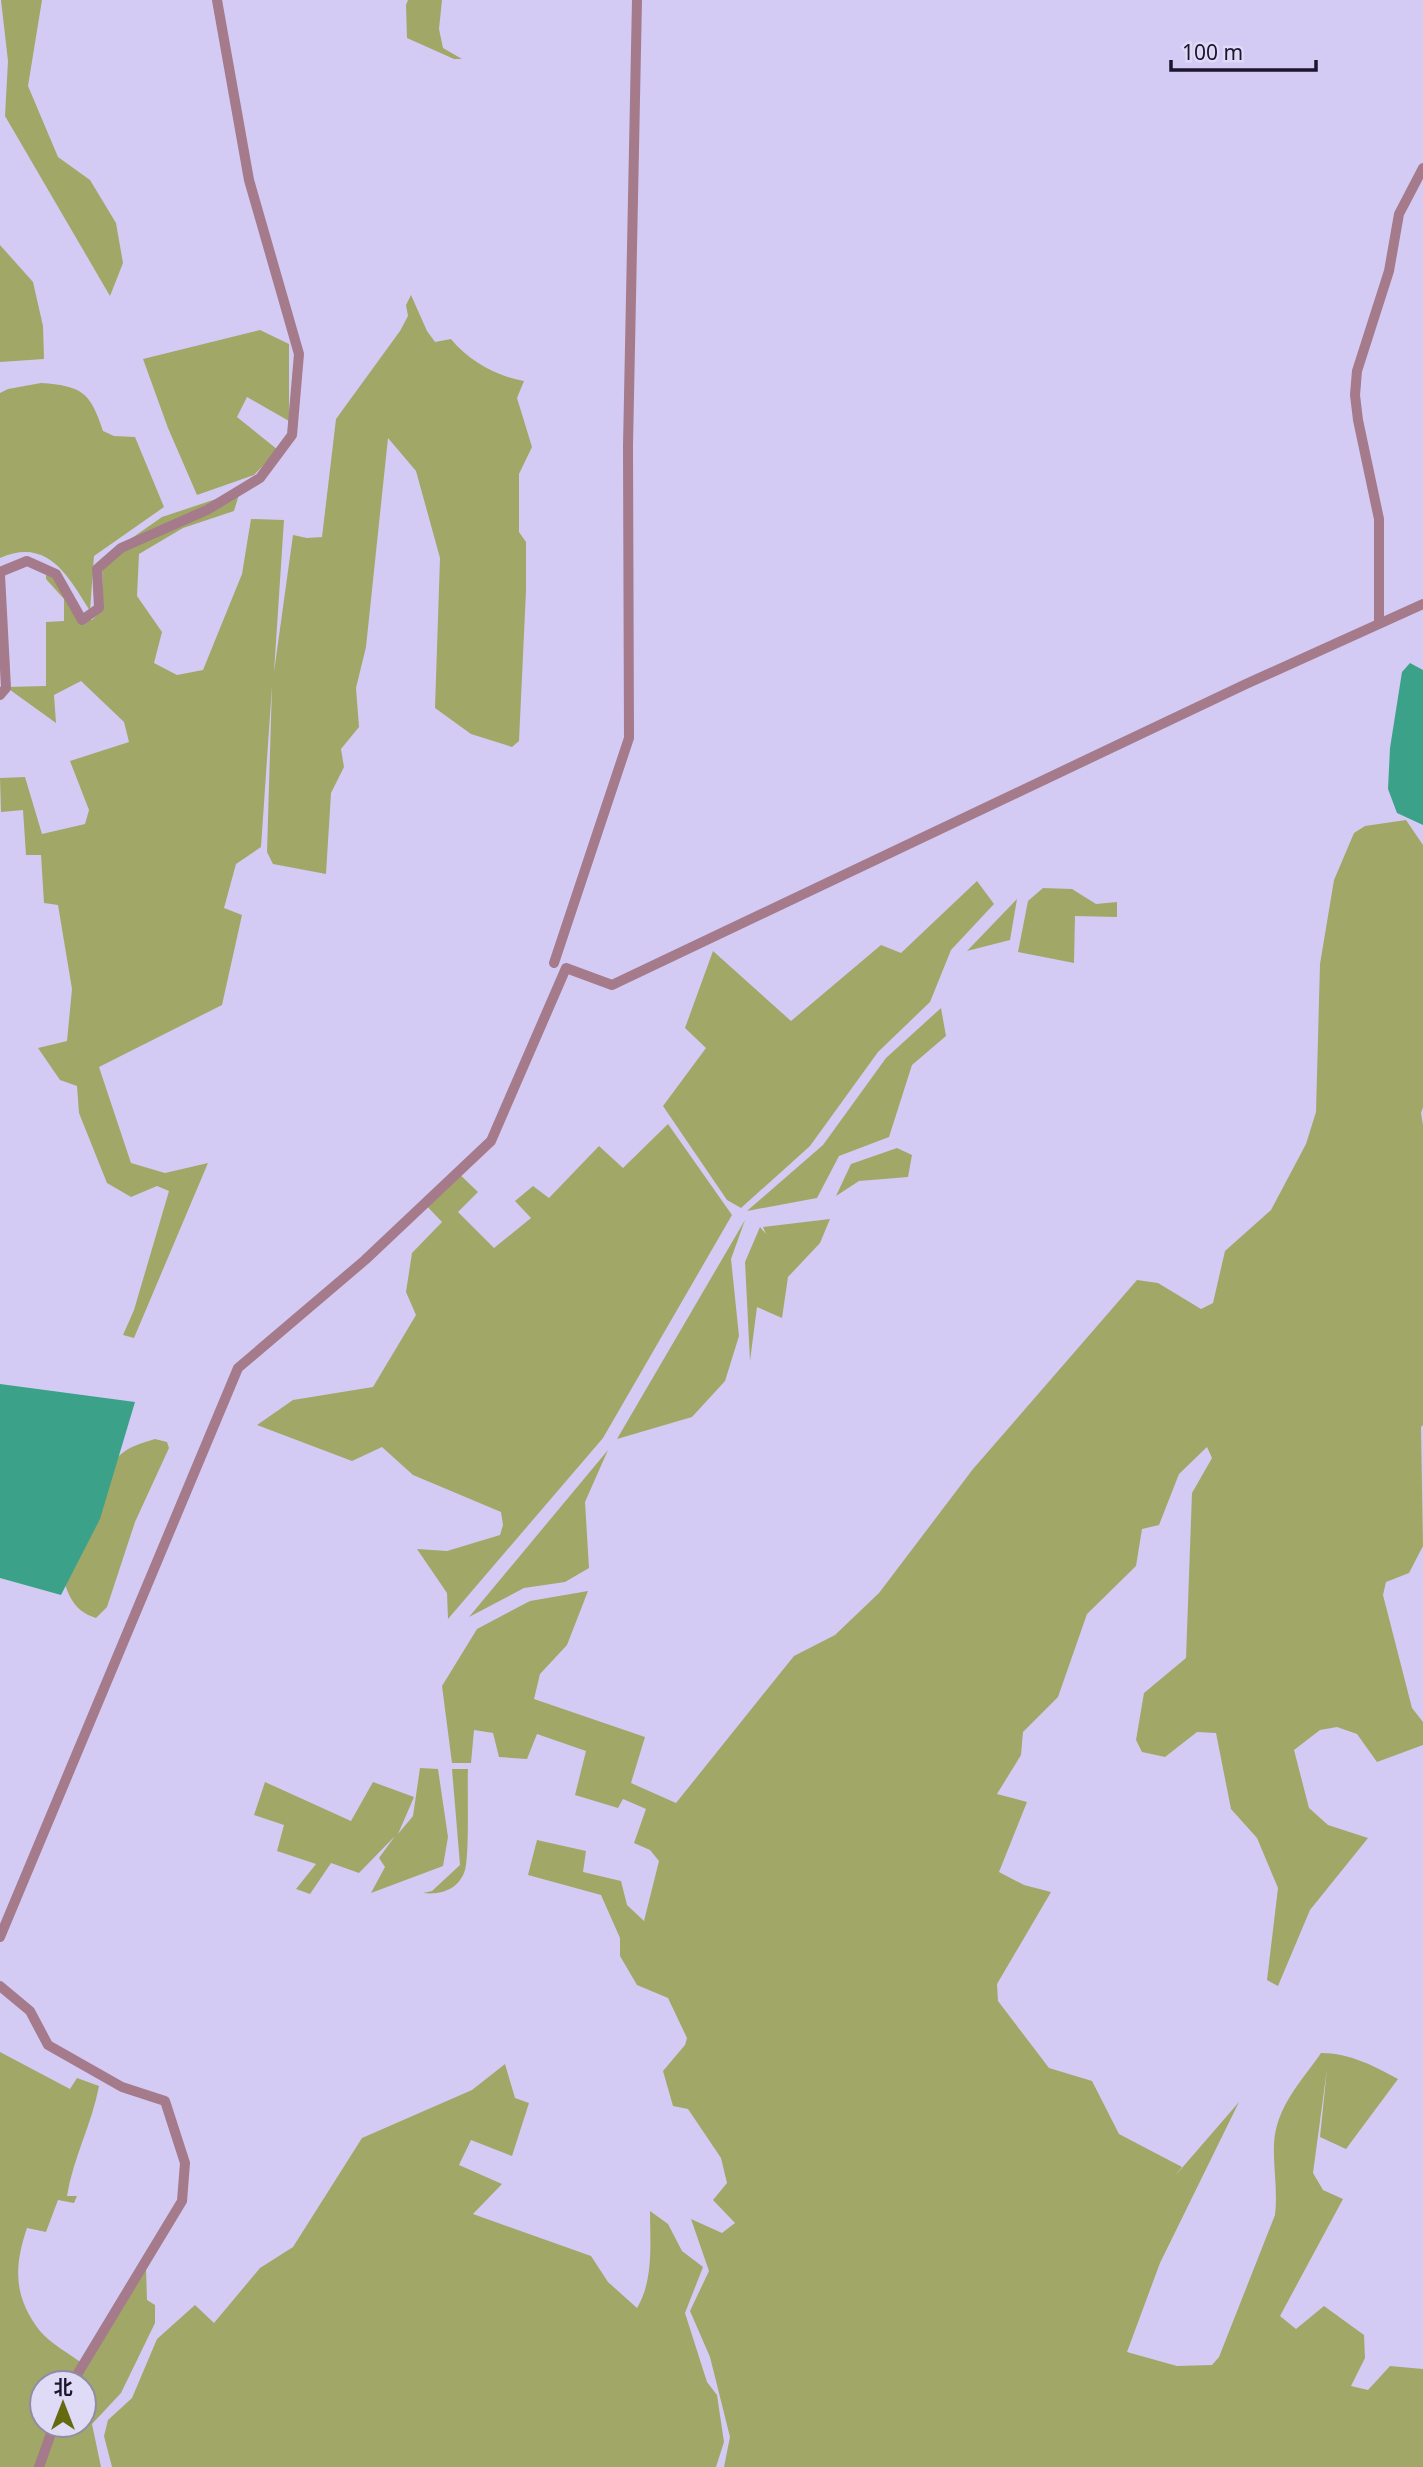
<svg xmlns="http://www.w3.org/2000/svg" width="1423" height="2467" viewBox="0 0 1423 2467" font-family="'Noto Sans','Noto Sans SC',sans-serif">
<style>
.green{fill:#a1a867}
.water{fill:#3ba289}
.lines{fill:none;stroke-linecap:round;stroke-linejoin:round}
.minor{stroke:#a57a8b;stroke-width:10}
</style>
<rect width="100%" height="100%" fill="#d3cbf4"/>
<g class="green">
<polygon points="1,0 42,0 28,86 58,157 90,180 116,223 123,263 110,296 5,116 8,61"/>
<polygon points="408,0 442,0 439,29 443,48 462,59 454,59 407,38 406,5"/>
<polygon points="0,245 33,282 43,326 44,359 0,362"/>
<path d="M411,295L427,331L435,342L451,339C469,361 496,376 524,381L517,398L532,447L519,474V532L526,542V591L519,741L512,747L471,734L435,708L440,558L416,471L388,438L366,647L356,688L359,727L341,749L344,767L331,793L326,874L273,864L267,852L272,686L261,847L236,864L224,908L242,915L222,1005L99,1067L131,1163L165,1173L208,1163L134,1338L123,1335L134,1310L169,1191L157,1186L131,1197L107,1183L79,1113L77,1086L60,1080L38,1048L67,1041L72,989L58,905L44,903L41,855H26L23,810L1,812L0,778L25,777L42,834L85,824L89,810L70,761L129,742L124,722L81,681L54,695L56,723L6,687L46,686V622L64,621V599L46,579V565L80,616L92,620L103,609L102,559L162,517L240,491L234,511L183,528L139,554L137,596L162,632L154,663L177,675L203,670L242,574L251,519L284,520L274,672L293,535L307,538L322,537L336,419L400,331L408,316L406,305Z"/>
<polygon points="260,330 289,344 289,421 247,397 237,417 278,450 254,475 197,495 168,428 143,359"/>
<path d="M41,383C81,386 90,391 103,431L114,436L135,437L164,507L94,556L90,611C68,576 48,537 0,558V393L8,389Z"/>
<path d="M1406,820L1423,845V1107L1421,1113L1423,1125V1425L1421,1427L1423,1546L1409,1573L1386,1582L1383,1595L1412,1708L1423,1722V1745L1377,1762L1357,1734L1337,1727L1320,1730L1294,1750L1309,1808L1328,1825L1368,1838L1310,1910L1278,1986L1267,1980L1278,1888L1257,1838L1231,1809L1216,1733L1197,1732L1165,1757L1142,1752L1136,1740L1144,1693L1186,1658L1192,1493L1212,1458L1207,1447L1179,1474L1159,1525L1142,1529L1136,1566L1087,1614L1058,1697L1023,1732L1021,1755L997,1794L1027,1802L999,1872L1024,1885L1051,1892L997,1984L998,2001L1049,2068L1092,2081L1119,2134L1182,2167L1175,2176L1239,2102L1160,2263L1127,2352L1177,2366L1212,2365L1219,2357L1275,2215C1278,2191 1273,2168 1274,2144C1276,2107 1301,2082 1321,2053C1350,2053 1374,2066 1398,2079L1346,2149L1320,2137L1327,2069L1313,2173L1323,2190L1343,2199L1280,2316L1296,2329L1324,2306L1364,2335L1365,2358L1351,2386L1368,2390L1390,2366L1423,2369V2467H724L730,2437L710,2357L690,2311L709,2271L691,2219L722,2233L735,2223L713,2200L727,2183L721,2158L688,2109L673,2106L663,2071L685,2045L687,2038L668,1998L637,1985L620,1956V1938L601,1895L528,1875L537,1840L586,1851L583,1872L621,1881L627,1905L644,1921L659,1861L650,1850L634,1843L646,1809L623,1799L618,1808L575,1795L586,1751L537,1734L527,1759L499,1757L493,1733L474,1730L471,1763H452L442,1686L477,1629L530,1601L588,1591L567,1645L540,1674L534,1699L645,1737L631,1783L676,1803L794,1656L835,1635L879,1593L973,1469L1137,1280L1158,1283L1201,1309L1213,1303L1225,1251L1271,1210L1306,1144L1316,1112L1320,964L1334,880L1354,833L1365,826Z"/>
<polygon points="977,881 994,904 951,950 930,1002 878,1052 810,1146 741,1208 727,1200 663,1106 706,1048 685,1028 713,951 791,1021 881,945 901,953"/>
<polygon points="1043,888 1072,889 1096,904 1117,902 1117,917 1075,916 1074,963 1018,952 1028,901"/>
<polygon points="1017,899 1010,940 967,951"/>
<polygon points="941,1008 946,1036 912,1065 889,1137 839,1156 817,1198 747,1211 823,1145 886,1058"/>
<polygon points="668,1124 732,1215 603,1438 448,1619 447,1593 417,1549 447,1551 500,1535 503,1525 501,1512 413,1475 382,1447 352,1461 257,1425 293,1400 373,1387 416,1315 406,1292 412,1253 442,1222 423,1202 455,1170 478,1192 458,1212 494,1248 531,1218 515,1201 533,1186 549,1198 599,1146 623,1168"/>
<polygon points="897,1148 912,1155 908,1177 859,1181 836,1196 851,1164"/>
<polygon points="830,1219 820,1243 788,1277 782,1318 757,1307 750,1361 745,1262 760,1227 766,1234 763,1227"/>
<polygon points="745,1220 731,1259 739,1336 725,1381 692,1417 617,1439"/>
<path d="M155,1439L167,1442L169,1448L135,1522L107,1607L96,1618C70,1610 67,1590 60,1567C74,1539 100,1474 120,1455C130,1446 142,1443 155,1439Z"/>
<polygon points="608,1450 585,1502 589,1568 565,1582 524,1588 469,1617"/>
<polygon points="420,1768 438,1769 448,1837 443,1866 371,1893 385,1867 379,1858 395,1836 359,1873 331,1863 310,1894 296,1889 316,1864 277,1851 284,1825 254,1815 265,1782 351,1821 373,1782 414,1797 398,1834 413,1816"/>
<path d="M452,1769H468C467,1787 470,1862 464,1873C457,1890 440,1895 423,1893L432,1891L460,1865Z"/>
<path d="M0,2052L70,2089L77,2078L99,2086C92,2124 73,2158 67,2196H77L74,2203L58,2200L46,2232L27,2228C14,2267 13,2296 40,2331C51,2344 70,2354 83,2364L70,2383H42V2425H50L35,2467H0Z"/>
<path d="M505,2064L515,2098L529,2103L512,2156L471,2140L459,2165L502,2184L473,2214L591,2256L608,2282L637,2308C654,2280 650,2242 650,2211L668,2224L682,2251L703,2267L685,2313L707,2382L717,2395L724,2442L716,2467H112L104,2436L108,2420L132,2398L157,2339L195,2305L214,2323L260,2268L293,2247L362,2138L472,2090Z"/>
<polygon points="146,2268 147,2300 155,2305 155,2323 121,2393 92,2424 101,2467 43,2467 57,2425 84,2425 84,2383 76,2383"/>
</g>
<g class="water">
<polygon points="1410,663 1423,670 1423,825 1397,813 1388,789 1390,748 1402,672"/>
<polygon points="0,1384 135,1402 100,1519 61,1595 0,1578"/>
</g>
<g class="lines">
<g class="minor">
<polyline points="0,572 27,561 56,574 82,620 99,608 97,569 121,548 207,510 260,478 292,435 299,354 249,180 217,0"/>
<polyline points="0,575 6,688 0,695"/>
<polyline points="1379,622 1379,519 1358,420 1355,395 1357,371 1389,271 1399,214 1423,168"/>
<polyline points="554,963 629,738 628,446 637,0"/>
<polyline points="0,1937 238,1368 365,1260 491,1141 566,968 612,985 1246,684 1423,604"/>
<polyline points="0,1986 30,2011 48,2045 122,2087 165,2101 185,2163 182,2201 72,2383"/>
<polyline points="39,2467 54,2425"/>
</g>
</g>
<g transform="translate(63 2404)"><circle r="33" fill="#dfdaf6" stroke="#918ba6" stroke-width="2"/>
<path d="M0-5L12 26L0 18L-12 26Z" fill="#646b0e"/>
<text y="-10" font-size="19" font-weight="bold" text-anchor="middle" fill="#1c152e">北</text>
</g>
<path d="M1171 60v10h145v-10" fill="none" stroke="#1c152e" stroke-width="3.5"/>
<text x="1182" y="60" font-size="21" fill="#1c152e" stroke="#dfdaf6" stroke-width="5" paint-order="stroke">100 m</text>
</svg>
